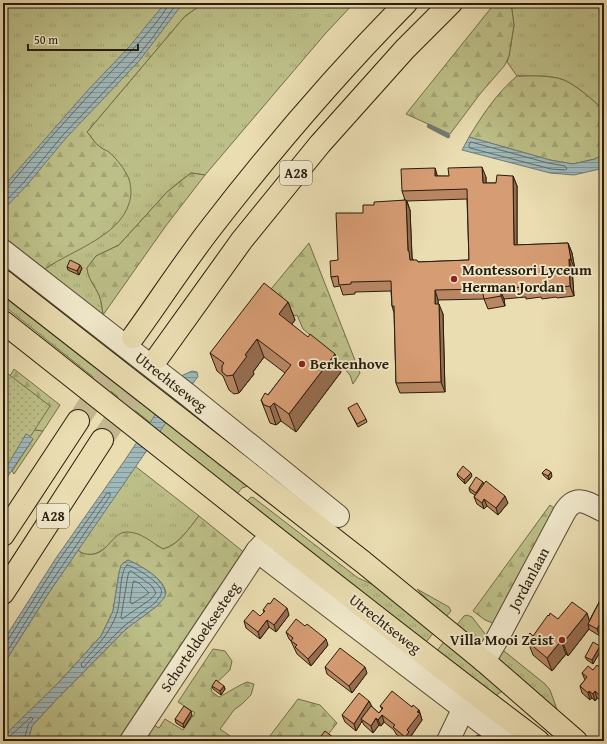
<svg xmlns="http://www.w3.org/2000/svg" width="607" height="744" viewBox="0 0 607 744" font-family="'Gentium Book Plus',serif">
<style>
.grass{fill:url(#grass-tufts);stroke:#726e4a}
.forest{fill:url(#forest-firs);stroke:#726e4a}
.park{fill:url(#park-dots);stroke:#726e4a}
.water{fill:url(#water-rules);stroke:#6f7a74}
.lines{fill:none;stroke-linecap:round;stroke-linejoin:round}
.shore{stroke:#646a62;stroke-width:1}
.stream{stroke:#6f7a74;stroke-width:4.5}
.highway-tunnel{stroke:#c3b790;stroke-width:22;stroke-dasharray:22 11;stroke-linecap:butt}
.minor-casing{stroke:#584d35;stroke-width:24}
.major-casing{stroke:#281d0c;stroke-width:24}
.highway-casing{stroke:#281d0c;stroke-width:24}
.minor{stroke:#f1e9cc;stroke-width:22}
.major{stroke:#eaddb1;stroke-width:22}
.highway{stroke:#eaddb1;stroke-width:22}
.wall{fill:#b88663;stroke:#281d0c;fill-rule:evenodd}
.shaded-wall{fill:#966d50;stroke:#281d0c}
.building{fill:#d69c73;stroke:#281d0c}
.poi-dot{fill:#8f2418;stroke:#f1e9cc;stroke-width:1.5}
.labels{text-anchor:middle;stroke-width:3.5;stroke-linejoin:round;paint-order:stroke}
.shield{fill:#f1e9cc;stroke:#645a46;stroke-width:1}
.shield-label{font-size:14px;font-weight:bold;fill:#281d0c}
.poi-label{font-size:15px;font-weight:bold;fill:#281d0c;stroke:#f1e9cc;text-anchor:start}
.street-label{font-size:15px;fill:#281d0c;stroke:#f1e9cc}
</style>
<defs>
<pattern id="grass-tufts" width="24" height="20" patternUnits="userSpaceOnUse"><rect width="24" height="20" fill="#bdbf88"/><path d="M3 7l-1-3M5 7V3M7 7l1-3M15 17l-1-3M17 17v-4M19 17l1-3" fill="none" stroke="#a2a474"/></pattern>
<pattern id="forest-firs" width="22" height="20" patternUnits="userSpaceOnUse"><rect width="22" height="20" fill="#bdbf88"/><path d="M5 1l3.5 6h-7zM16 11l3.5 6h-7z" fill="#a2a474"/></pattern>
<pattern id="park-dots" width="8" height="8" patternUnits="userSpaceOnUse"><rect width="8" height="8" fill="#bdbf88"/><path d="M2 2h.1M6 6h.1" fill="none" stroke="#a2a474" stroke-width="1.8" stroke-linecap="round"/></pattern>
<pattern id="water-rules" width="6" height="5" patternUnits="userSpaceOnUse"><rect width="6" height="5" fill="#9fb8b9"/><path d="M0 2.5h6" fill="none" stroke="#829595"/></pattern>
</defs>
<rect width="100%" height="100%" fill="#eaddb1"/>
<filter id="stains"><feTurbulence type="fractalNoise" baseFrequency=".005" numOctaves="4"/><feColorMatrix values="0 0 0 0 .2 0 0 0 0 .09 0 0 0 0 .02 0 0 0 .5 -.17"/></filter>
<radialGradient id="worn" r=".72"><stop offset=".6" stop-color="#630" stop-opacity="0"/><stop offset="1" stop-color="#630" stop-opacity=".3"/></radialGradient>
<g class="grass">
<polygon points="17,3 170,3 3,196 3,7"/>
<path d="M204,3H354L325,34L205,175L191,173L179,182L167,192L119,245L96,256L87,268C88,279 95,286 99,295C102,302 102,309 103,315L45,269L56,262L108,152L98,146L87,132L185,16Z"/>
<path d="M511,3H604V110C591,99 579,87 564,80C551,75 531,76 517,76L507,62L509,56L514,25Z"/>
<polygon points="3,292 248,486 242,488 237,494 185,453 147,420 3,305"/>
<polygon points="29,429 43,431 14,474 12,471 33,439 3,435"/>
<path d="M135,466L199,516C189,528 179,545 163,549L151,542L117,536C108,546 92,563 78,550Z"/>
<polygon points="251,497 254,498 358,578 381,588 435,631 422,647 246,502"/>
<polygon points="417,589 449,607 451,611 445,618"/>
<polygon points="467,615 472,617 489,639 479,645 456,626 464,616"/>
<polygon points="446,639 503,691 499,693 494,699 433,656"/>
<polygon points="499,647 545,684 550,690 558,712 497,661"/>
</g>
<g class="forest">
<path d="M170,3H204L185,16L87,132C91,136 94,143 99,146C102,149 106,150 109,152C116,158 122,166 126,173C130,179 131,187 131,194C127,235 73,249 45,269L3,236V196Z"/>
<polygon points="495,3 511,3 514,25 509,56 505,65 480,94 450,134 406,114"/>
<path d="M517,76C531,76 551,75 564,80C579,87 591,99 604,110V154L595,159L573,164L550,160L469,137C483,114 497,93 517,76Z"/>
<path d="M191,173L205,175L165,227L103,315C102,309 102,302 99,295C95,286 88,279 87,268L96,256L119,245L167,192Z"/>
<polygon points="309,243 360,373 353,384 350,375 327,349 303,329 297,315 295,316 271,289"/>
<polygon points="14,369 60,405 43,431 29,429 3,388"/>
<polygon points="550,505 554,508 552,512 500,615 493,623 485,620 473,611"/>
<path d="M199,516L246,554L122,741H28L32,726L55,701L126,629L157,606L166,593C164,578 141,566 128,560L123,563L119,573L113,611L101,636L60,681L3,738V665L48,594L78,550C80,553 82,553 86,554C107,558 111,532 127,532C141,532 151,542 163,549C179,545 189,528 199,516Z"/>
<path d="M213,649L225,651L232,661L230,670L211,688L212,692L219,697C229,692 237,686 247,682L254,684L251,695L242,704L234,710L220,729L237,741H138L150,723L159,728L165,719L183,730L195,713L178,702Z"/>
<polygon points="298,699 320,705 337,723 323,741 266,741"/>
</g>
<polygon class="park" points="3,370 50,406 3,479"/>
<g class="water">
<polygon points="165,3 183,3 140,60 66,138 27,185 3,210 3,187 88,90 129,47"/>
<polygon points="469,137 550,160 573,164 595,159 604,154 604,168 574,175 550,173 462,150"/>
<polygon points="192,371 197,372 198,377 196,379 48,594 3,665 3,641 56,558 125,460 181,376"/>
<polygon points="26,434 30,436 33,439 6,479 3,478 3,467 7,466"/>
<path d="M128,560C141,566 168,580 165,597L157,606L126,629L55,701L32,726L28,741H3V738L9,731L60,681L101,636L113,611L119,573L121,565Z"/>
</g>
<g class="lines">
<g class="shore">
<polygon points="471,142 548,163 565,166 567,169 565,170 551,169 470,148 469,146"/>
<path d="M3,189L8,187C34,155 63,124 91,93C104,78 167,18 168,3"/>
<polyline points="3,204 24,182 63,135 137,57 153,37 177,3"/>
<path d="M127,565C136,567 157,581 161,589C162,591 161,593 161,595L155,603L124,626L90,660L84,667H82L81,664C95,648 110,634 117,613C121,602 119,572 127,565Z"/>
<polygon points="131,571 152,586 156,593 151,599 122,619 121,617 128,575 129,572"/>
<polygon points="134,581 139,583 149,593 132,604 130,602 133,583"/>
<polyline points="3,642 8,640 59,560 107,493 110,493 110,496 45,591 3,658"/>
<polyline points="3,740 7,739 31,717 33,719 28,725 24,741"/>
</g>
<polyline class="stream" points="429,126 448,136"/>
<g class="highway-tunnel">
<polyline points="78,421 133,337"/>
<polyline points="102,440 158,357"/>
</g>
<g class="minor-casing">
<g id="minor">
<polyline points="3,251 188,395 338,516"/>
<polyline points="257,551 506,741"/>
<path d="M484,661L496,641L564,513C576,493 587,503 604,511"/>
<polyline points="131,741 257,551 267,540"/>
<polyline points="448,741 459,718"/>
</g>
</g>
<g class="major-casing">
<g id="major">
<polyline points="3,281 363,562 484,661 576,741"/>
<path d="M3,322C181,462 357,605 538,741"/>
</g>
</g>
<g class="highway-casing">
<g id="highway">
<path d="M133,337C159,301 183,264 210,229C271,150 336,74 406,3"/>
<polyline points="158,357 242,240 320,144 405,49 451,3"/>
<polyline points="3,535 78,421"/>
<polyline points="3,593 102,440"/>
</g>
</g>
<use href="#minor" class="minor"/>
<use href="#major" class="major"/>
<use href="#highway" class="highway"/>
</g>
<g class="wall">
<path d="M435,168L437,176L486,177V183H496L513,176L517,186V245L568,243L572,253L575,270L572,269L574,296L557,298L556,297L542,299L541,297L526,299V297L504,299L505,306L488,309L484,299L438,300V304L443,314L445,392L400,393L396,383L394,313L392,306L391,291L355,292V294L343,295L340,286L334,287L331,277L338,260L363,213L374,205L405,200L402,191ZM467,199L469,260L418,262L413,260L412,257L410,210L407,201Z"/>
<polygon points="67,267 82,268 79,275 68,270"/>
<polygon points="288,302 295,320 292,324 341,372 296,432 281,421 276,425 270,423 261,400 268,395 285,373 264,357 253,372 254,374 239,393 234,394 229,390 223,376 217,371 210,353"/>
<polygon points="348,408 366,419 367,422 358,427"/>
<polygon points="542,473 552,476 549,480 544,476"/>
<polygon points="457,474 472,476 465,484 458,477"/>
<polygon points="484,484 508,503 498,515 487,506 484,509 477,504 474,497 475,495 470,492 469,488"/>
<polygon points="604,593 600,636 590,630 589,629 568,656 566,654 552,671 533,655 528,642 529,641 527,637 533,636 558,619 587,613 589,621"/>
<polygon points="263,610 289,615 276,632 269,627 260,639 246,628 244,621 260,616 264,612"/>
<polygon points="286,632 328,645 311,666 297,654 291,641 289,639"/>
<polygon points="601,650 593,664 587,660 585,657"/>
<polygon points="325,667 367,673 352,693 327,674"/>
<polygon points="593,670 604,671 604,703 597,698 595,701 592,698 590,700 582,693 580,686 585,680 582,673"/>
<polygon points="212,686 224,686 225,689 221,695 213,689"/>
<polygon points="369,701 372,707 379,713 382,709 380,706 412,707 419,710 422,720 411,736 412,738 410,741 404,741 396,734 394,730 384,722 381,726 379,725 373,733 364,725 362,721 356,731 345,722 342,715"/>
<polygon points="192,715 184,728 176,723 175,719"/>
</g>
<g class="shaded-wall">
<polygon points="482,167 486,177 486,193 483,183"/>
<polygon points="435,168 438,178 435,176"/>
<polygon points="513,176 517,186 517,255 514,245"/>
<polygon points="406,200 410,210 412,257 413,261 410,260 408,251"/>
<polygon points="568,243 572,253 575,270 571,260"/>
<polygon points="569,259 572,269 574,296 570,286"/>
<polygon points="80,265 82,268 79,275 77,271"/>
<polygon points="500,289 504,299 505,306 501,296"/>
<polygon points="435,290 438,300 439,314 435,304"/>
<polygon points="288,302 295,320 286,332 279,314"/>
<polygon points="439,304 443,314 445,392 441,382"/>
<polygon points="257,339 264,357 253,372 254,374 239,393 233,375 245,355"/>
<polygon points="335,354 341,372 296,432 289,414"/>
<polygon points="274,403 281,421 276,425 270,407"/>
<polygon points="551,472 552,476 549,480 548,476"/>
<polygon points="471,473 472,476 465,484 464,480"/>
<polygon points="483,482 484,485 477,496 476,493"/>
<polygon points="505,496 508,503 498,515 496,508"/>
<polygon points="484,499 487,506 484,509 482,503"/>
<polygon points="287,608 289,615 276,632 274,625"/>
<polygon points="587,613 591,626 588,624 589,629 568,656 563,643"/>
<polygon points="604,616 604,627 600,636 597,629"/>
<polygon points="267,620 269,627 260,639 258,632"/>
<polygon points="326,639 328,645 311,666 308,659"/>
<polygon points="561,641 566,654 552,671 547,658"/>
<polygon points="600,646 601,650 593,664 592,660"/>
<polygon points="365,667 367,673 352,693 349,686"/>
<polygon points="224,686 225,689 221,695 220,691"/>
<polygon points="589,691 592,698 590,700 588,693"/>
<polygon points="595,691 597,698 595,701 593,694"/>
<polygon points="369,701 372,707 361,719 362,721 356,731 354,724"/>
<polygon points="419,710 422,720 411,736 412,738 410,741 406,741 405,737 407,730"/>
<polygon points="191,711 192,715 184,728 183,724"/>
<polygon points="382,715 384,722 381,726 378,720"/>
<polygon points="376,718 379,725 373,733 371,726"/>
</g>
<g class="building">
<polygon points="482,167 483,183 496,183 497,175 513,176 514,245 568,243 571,260 569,259 570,286 553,288 553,287 538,289 538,287 523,289 522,287 500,289 501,296 484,299 482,289 435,290 435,304 439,304 441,382 396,383 394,306 392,306 391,281 351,282 351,284 339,285 338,276 331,277 330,261 338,260 336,213 363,213 363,205 374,205 374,202 406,200 408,251 409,251 410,260 417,260 418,262 469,260 467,189 402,191 401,169 435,168 435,176 449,176 448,168"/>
<polygon points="70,260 80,265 77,271 67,267"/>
<polygon points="264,283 288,302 279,314 308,337 310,334 335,354 289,414 274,403 270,407 264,405 261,400 265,393 268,395 291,365 257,339 245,355 247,356 233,375 227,376 222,372 222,366 224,363 210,353"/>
<polygon points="357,403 366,419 357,424 348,408"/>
<polygon points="463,466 471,473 464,480 457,474"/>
<polygon points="546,469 551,472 548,476 542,473"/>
<polygon points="476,477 483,482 476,493 469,488"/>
<polygon points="486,481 505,496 496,508 484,499 482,503 474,497"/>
<polygon points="604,593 604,616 597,629 588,624"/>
<polygon points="274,598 287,608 274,625 267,620 258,632 244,621 253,610 260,616 265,611 263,610 268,603 270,604"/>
<polygon points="572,602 587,613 563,643 561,641 547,658 528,642 530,639 527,637 530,633 533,636 548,615 549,616 550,613 558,619"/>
<polygon points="296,619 305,626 307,624 326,639 308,659 295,647 297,645 291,641 293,638 286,632"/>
<polygon points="593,642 600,646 592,660 585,657"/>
<polygon points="340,648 365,667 349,686 325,667"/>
<polygon points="597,665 604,671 604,697 603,698 595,691 593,694 589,691 588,693 580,686 587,677 582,673 588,666 593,670"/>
<polygon points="216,680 224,686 220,691 212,686"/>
<polygon points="392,691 412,707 413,705 419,710 417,712 420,713 407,730 409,732 405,737 393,727 395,725 382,715 378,720 376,718 371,726 361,719 371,706 379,713 383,708 380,706"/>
<polygon points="359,693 369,701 354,724 342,715"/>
<polygon points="184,706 191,711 183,724 175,719"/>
<polygon points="325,731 338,741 318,741 318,740"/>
<polygon points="480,735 485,740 488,738 490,741 476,741 476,736"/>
</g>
<g class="poi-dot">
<circle cx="454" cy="279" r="4"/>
<circle cx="302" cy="364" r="4"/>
<circle cx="562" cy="640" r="4"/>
</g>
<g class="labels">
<g class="shield">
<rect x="280" y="161" width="32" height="24" rx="3"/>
<rect x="37" y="504" width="32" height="24" rx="3"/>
</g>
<g class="shield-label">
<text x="296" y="178">A28</text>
<text x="53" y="521">A28</text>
</g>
<g class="poi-label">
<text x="462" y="275">Montessori Lyceum<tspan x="462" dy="17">Herman Jordan</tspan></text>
<text x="310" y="369">Berkenhove</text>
<text x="554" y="645" text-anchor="end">Villa Mooi Zeist</text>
</g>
<g class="street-label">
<text transform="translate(171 382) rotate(38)" y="5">Utrechtseweg</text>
<text transform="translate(529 579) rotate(-62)" y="5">Jordanlaan</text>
<text transform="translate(385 624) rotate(38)" y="5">Utrechtseweg</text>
<text transform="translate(200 637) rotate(-56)" y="5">Schorteldoeksesteeg</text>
</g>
</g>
<rect width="607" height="744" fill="none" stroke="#eaddb1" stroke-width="16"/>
<rect x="4" y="4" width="599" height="736" fill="none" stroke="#281d0c" stroke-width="2"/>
<rect x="8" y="8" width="591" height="728" fill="none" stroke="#281d0c"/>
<path d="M28 44v6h110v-6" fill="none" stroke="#281d0c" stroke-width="2"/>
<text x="34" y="44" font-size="12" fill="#281d0c" stroke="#f1e9cc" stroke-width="3" paint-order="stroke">50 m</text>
<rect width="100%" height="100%" filter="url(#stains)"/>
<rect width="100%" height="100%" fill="url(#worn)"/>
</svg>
